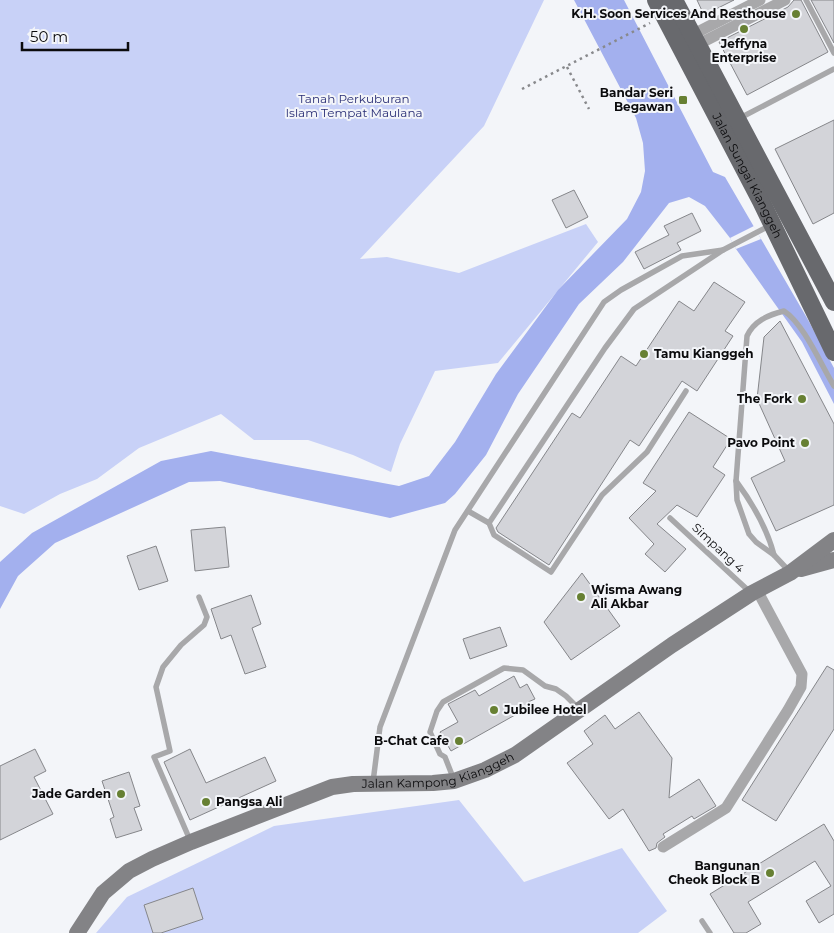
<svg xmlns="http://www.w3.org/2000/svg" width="834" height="933" viewBox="0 0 834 933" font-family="Montserrat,sans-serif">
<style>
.green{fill:#c8d1f7}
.water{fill:#a3b0ee}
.pier{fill:#f3f5f9}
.building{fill:#d3d4d9;stroke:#85868a}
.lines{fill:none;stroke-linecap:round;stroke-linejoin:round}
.path{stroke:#88898c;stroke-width:2.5;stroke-dasharray:2.5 4;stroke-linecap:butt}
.lane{stroke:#a8a8aa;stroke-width:5.5}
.street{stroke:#a8a8aa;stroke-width:11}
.secondary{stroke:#838386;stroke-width:16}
.primary{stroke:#68696d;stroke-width:18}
.poi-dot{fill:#678033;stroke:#f3f5f9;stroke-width:2}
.labels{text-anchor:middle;stroke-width:4;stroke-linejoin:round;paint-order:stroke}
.poi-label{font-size:12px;font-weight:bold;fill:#0b0b0d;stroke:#f3f5f9;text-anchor:end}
.park-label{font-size:12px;fill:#292e75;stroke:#f3f5f9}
.street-label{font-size:12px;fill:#0b0b0d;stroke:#f3f5f9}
</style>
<rect width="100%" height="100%" fill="#f3f5f9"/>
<g class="green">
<polygon points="0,0 544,0 484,126 360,259 387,257 459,273 586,224 598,242 498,363 435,371 400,444 391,472 353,455 308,440 254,440 221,414 139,448 97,479 60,494 24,514 0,506"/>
<polygon points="459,800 524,882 622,848 667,911 638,933 96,933 127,897 274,826"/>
</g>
<polygon class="water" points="574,0 624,0 713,172 725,177 807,318 834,368 834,404 802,342 736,249 730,238 705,206 689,197 669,203 623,262 579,304 518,394 486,455 455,494 445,503 390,518 220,481 189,482 55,543 18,576 0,609 0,562 32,533 161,461 211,451 399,486 429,476 455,442 496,374 558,290 627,219 641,192 645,171 643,143 636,118"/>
<polygon class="pier" points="754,226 761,239 736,249 730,238"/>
<g class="building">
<polygon points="697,0 734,0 704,15"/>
<polygon points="794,0 801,0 828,52 747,95 719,42 788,7"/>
<polygon points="811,0 834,0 834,43"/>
<polygon points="834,120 834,213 813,224 775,149"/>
<polygon points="574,190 588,217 566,228 552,200"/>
<polygon points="692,213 701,231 677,243 681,250 644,269 635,252 669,235 664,226"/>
<polygon points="714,282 745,302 725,331 733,336 697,391 682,381 639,446 630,440 549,565 498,532 496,528 572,413 580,418 621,356 636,366 679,301 694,311"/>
<polygon points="780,321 834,424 834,505 776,531 751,478 785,461 757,399 764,337"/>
<polygon points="689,412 731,439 713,467 725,475 697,517 677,505 657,524 686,549 665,572 645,554 654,544 629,518 656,491 643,483"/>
<polygon points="225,527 229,567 195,571 191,530"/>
<polygon points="156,546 168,581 139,590 127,556"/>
<polygon points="582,573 620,626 571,660 544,622"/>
<polygon points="251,595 261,624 252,628 266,667 245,674 231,635 221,639 211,609"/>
<polygon points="500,627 507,646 470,659 463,639"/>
<polygon points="827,666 834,670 834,729 776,821 742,800"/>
<polygon points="514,676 520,688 527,684 535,699 528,702 531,706 451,751 440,732 458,722 448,704 475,690 479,696"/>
<polygon points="639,712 672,758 669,798 699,779 716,806 694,819 692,816 663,834 665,837 657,843 656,848 649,851 623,809 609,819 567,763 593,744 584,731 605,715 615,729"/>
<polygon points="35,749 46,771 34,777 53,814 0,840 0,766"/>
<polygon points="190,749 206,783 265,757 276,781 190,820 164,762"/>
<polygon points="129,772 140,806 134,808 142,830 116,838 110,819 114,817 102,781"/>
<polygon points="824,824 834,841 834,914 819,923 806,901 831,886 815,861 748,902 761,924 746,933 734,933 710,894"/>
<polygon points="193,888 203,919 161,933 153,933 144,905"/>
</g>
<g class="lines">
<g class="path">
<polyline points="567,67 589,109"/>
<polyline points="522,89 650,23"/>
</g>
<g class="lane">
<polyline points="806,0 834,53"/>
<polyline points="740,118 834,69"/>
<path d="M736,481C753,504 767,528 774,555"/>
<polyline points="468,511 489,523 494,535 551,572 602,495 647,452 686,391"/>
<polyline points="670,518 750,592"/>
<polyline points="489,523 605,348 634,309 723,250 771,225"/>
<path d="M789,571L774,555L756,542L749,534L737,500L736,481L747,336C754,321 768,315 784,311C804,324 821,365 834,386"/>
<polyline points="454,780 445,757 440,754 430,732 437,711 443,702 504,668 523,670 545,686 556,689 566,696 578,708"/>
<polyline points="373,782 380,727 455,530 604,302 621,290 682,256 723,250"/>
<polyline points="190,840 154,757 170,751 156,687 163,667 181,645 204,625 207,617 199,597"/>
<polyline points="702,921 710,933"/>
</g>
<g class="street">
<polyline points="686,38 760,0"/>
<polyline points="693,47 785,0"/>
<polyline points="663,847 726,808 788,710 801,687 802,674 757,590"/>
</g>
<g class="secondary">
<polyline points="801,569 834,560"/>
<path id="s1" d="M77,933L103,893L129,871L152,859L191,842L332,787L353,784L433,783L454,781L485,770L515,755L672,645L752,593L790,573L834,540"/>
</g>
<g class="primary">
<path id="s2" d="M656,0L761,201L834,352"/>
<polyline points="674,0 834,302"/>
</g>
</g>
<g class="poi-dot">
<circle cx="796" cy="14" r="5"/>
<circle cx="744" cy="29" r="5"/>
<rect x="678" y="95" width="10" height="10" rx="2.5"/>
<circle cx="644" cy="354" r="5"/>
<circle cx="802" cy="399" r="5"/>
<circle cx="805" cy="443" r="5"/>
<circle cx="581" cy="597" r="5"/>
<circle cx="494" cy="710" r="5"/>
<circle cx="459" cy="741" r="5"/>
<circle cx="121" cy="794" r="5"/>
<circle cx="206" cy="802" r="5"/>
<circle cx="770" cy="873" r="5"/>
</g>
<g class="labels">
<g class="poi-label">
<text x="786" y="18">K.H. Soon Services And Resthouse</text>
<text x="744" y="48" text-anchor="middle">Jeffyna<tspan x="744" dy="14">Enterprise</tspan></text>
<text x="673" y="97">Bandar Seri<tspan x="673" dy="14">Begawan</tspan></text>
<text x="654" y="358" text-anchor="start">Tamu Kianggeh</text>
<text x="792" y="403">The Fork</text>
<text x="795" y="447">Pavo Point</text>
<text x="591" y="594" text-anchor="start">Wisma Awang<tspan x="591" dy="14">Ali Akbar</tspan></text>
<text x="504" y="714" text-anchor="start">Jubilee Hotel</text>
<text x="449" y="745">B-Chat Cafe</text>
<text x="111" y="798">Jade Garden</text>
<text x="216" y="806" text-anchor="start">Pangsa Ali</text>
<text x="760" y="870">Bangunan<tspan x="760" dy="14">Cheok Block B</tspan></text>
</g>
<g class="park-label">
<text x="354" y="103">Tanah Perkuburan<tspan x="354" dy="14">Islam Tempat Maulana</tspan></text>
</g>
<g class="street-label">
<text dy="4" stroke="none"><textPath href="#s2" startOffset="198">Jalan Sungai Kianggeh</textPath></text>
<text transform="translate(718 548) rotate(43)" y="4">Simpang 4</text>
<text dy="4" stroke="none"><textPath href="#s1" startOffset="410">Jalan Kampong Kianggeh</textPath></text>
</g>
</g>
<path d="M22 42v8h106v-8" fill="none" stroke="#0b0b0d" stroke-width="2.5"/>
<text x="30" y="42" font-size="15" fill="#0b0b0d" stroke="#f3f5f9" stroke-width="4" paint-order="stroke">50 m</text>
</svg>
